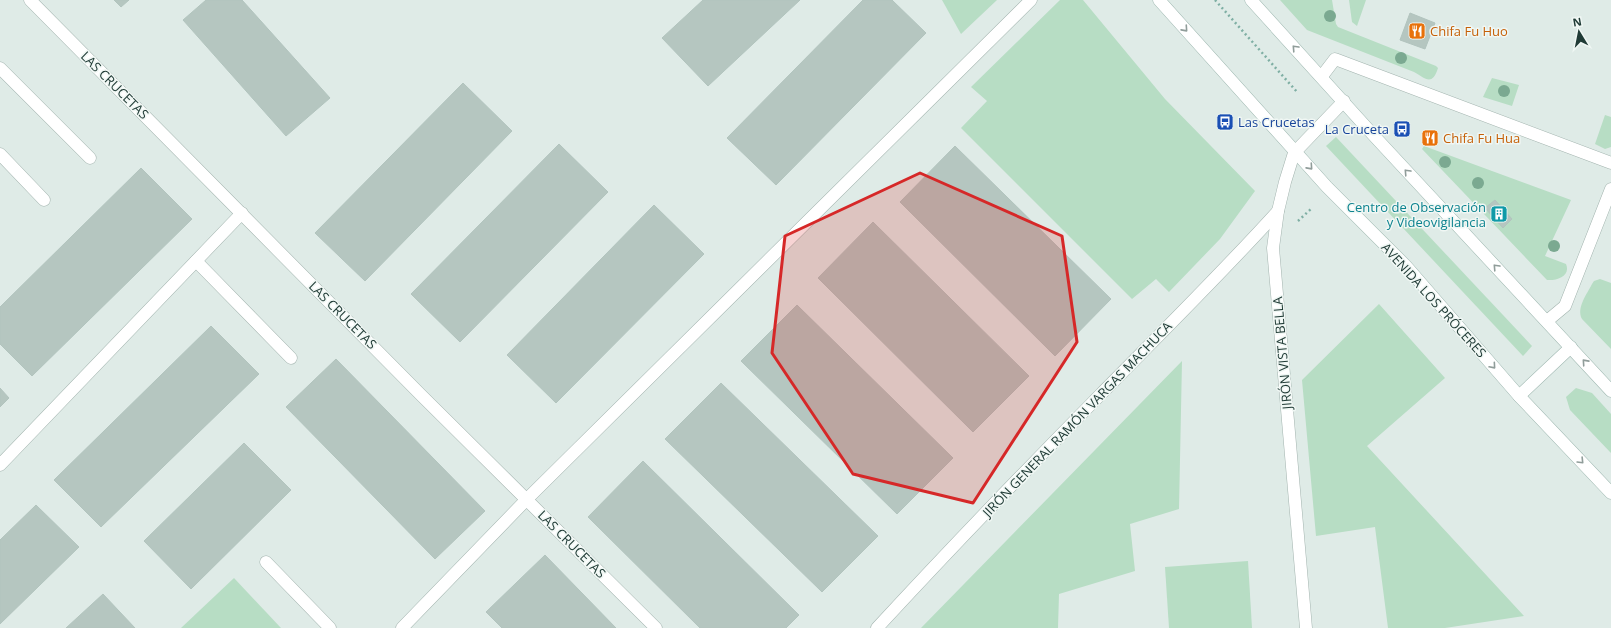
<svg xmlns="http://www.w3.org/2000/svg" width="1611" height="628" viewBox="0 0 1611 628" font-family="'Open Sans',sans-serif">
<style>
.green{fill:#b7ddc4}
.building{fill:#b5c6c0;stroke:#b2c4be}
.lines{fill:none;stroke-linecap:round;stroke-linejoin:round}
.service-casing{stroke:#a2b3ae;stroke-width:13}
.minor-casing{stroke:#a2b3ae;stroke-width:13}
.tertiary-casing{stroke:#a2b3ae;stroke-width:13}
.secondary-casing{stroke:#9eb7b0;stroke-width:13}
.path{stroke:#7fafa4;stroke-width:2.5;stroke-dasharray:2 3;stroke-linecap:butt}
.service{stroke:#fff;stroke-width:12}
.minor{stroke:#fff;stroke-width:12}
.tertiary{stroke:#fff;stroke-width:12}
.secondary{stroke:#fff;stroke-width:12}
.tree{fill:#7ba991}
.oneway{stroke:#909d9a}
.marked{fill:#d62828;fill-opacity:0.2;stroke:#d62828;stroke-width:3;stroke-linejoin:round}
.labels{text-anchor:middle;stroke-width:3;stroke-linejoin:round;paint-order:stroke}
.food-label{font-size:13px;fill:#c56008;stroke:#f0f7f4;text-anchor:start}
.street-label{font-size:13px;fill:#203b36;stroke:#f0f7f4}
.transit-label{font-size:13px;fill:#164399;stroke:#f0f7f4;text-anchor:start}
.culture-label{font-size:13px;fill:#0d838f;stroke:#f0f7f4;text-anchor:end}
</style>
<rect width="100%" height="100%" fill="#dfebe7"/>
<g class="green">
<polygon points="942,0 997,0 961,34"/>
<polygon points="1060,0 1083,0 1165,99 1255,191 1220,239 1169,292 1156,279 1132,299 961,128 987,101 971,87"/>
<path d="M1280,0H1332L1336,24L1338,27L1436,66L1438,68C1432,87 1425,78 1414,72L1307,30Z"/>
<polygon points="1349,0 1366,0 1357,26 1352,22"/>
<polygon points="1492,78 1519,85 1512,106 1483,97"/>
<polygon points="1605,115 1611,117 1611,147 1605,149 1595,144"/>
<polygon points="1336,137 1532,346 1523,356 1326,146"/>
<path d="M1424,146L1571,200L1545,256L1566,264C1571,276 1557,281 1547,280L1422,149Z"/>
<path d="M1600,279L1611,283V349L1582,319C1576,308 1587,294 1592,284L1594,281Z"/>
<polygon points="1379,304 1445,378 1367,446 1524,616 1445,628 1388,628 1375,527 1316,536 1302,380"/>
<polygon points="1182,361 1179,509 1130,524 1135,571 1059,594 1058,628 921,628"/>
<polygon points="1576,388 1592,393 1611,414 1611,453 1570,410 1566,397"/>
<polygon points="1248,561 1252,628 1169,628 1165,567"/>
<polygon points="234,578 281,628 181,628"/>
</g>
<g class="building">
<polygon points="114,0 129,0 121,7"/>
<polygon points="206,0 242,0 330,98 286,136 183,20"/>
<polygon points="703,0 800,0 708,86 662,38"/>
<polygon points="863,0 892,0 926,33 776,185 727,138"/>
<polygon points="1410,13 1435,23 1425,49 1400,40"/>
<polygon points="463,83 512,131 365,281 315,233"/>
<polygon points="559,144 608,192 460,342 411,294"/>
<polygon points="955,146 1111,299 1055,356 900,202"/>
<polygon points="141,168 192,219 32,376 0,344 0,307"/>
<polygon points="1495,200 1512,219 1503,228 1485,208"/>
<polygon points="654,205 704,254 556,403 507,355"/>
<polygon points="873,222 1029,376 973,432 818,278"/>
<polygon points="797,305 953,458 897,514 741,361"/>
<polygon points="211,326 259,374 101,527 54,480"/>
<polygon points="336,359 485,511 435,559 286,407"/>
<polygon points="721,383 878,536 822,592 665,439"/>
<polygon points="0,388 9,398 0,407"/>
<polygon points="244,443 291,490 191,589 144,541"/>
<polygon points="643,461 799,615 786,628 700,628 588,517"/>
<polygon points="36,505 79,547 0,624 0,540"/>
<polygon points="545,555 616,628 502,628 486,612"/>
<polygon points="103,594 135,628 66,628"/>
</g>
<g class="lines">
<g class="service-casing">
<g id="service">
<polyline points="0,68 90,158"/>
<polyline points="0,154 44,200"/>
<polyline points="196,261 291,358"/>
</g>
</g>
<g class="minor-casing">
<g id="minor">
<polyline points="30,0 421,395 656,628"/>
<polyline points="1322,76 1335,59 1611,163"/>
<polyline points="1547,321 1565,306 1611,189"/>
<polyline points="0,465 242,213"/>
<polyline points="266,562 330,628"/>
<polyline points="402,628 527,499 1031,0"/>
<path d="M877,628C950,549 1025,471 1101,394C1161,333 1221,274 1278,211"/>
</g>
</g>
<g class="tertiary-casing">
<polyline id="tertiary" points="1306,628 1273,248 1278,211 1285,182 1294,153 1344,101"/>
</g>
<g class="secondary-casing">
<g id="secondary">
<polyline points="1159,0 1327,187 1406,266 1519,396 1611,493"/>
<polyline points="1251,0 1376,138 1611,391"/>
<polyline points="1519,396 1571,347"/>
</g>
</g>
<g class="path">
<polyline points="1215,0 1298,93"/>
<polyline points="1298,221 1312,208"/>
</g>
<use href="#service" class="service"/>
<use href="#minor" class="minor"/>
<use href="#tertiary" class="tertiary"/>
<use href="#secondary" class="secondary"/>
</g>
<g class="tree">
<circle cx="1330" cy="16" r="6"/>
<circle cx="1401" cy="58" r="6"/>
<circle cx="1504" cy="91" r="6"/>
<circle cx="1445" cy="162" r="6"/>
<circle cx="1478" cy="183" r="6"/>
<circle cx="1554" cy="246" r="6"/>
</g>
<defs><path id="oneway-chevron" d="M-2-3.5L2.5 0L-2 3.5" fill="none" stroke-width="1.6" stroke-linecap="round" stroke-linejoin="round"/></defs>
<g class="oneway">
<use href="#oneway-chevron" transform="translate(1185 29) rotate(48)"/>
<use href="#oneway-chevron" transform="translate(1295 48) rotate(-133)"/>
<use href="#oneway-chevron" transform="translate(1310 167) rotate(48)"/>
<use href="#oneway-chevron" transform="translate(1407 172) rotate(-133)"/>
<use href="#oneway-chevron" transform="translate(1496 267) rotate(-133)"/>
<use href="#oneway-chevron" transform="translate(1585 362) rotate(-132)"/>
<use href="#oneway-chevron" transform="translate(1493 366) rotate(49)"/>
<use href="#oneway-chevron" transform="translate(1581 461) rotate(46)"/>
</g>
<path class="marked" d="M920,173L1062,236L1077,342L973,503L853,474L772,353L785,236Z"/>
<defs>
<g id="restaurant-square" transform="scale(0.9)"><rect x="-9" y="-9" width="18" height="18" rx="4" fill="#e8710a" stroke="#f0f7f4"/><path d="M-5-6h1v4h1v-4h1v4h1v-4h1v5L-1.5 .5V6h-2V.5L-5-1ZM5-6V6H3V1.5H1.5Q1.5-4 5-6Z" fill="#fff"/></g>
<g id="bus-square" transform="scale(0.9)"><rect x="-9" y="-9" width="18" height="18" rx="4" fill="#1a4fb4" stroke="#f0f7f4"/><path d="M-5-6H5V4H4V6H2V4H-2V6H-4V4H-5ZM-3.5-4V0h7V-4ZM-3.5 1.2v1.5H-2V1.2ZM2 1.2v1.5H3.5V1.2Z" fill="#fff"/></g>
<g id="building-square" transform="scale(0.9)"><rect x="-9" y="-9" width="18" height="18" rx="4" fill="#0f9aa8" stroke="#f0f7f4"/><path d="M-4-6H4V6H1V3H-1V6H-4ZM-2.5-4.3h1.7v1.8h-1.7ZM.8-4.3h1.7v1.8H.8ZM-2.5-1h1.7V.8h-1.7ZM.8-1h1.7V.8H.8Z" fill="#fff"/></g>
</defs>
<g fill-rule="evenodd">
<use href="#restaurant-square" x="1417" y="31"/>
<use href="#bus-square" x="1225" y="122"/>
<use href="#bus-square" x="1402" y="129"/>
<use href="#restaurant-square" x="1430" y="138"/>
<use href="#building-square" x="1499" y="214"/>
</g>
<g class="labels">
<g class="food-label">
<text x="1430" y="36">Chifa Fu Huo</text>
<text x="1443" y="143">Chifa Fu Hua</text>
</g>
<g class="street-label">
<text transform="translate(115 85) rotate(45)" y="5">LAS CRUCETAS</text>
<text transform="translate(1434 300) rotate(48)" y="5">AVENIDA LOS PRÓCERES</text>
<text transform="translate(343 315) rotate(45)" y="5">LAS CRUCETAS</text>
<text transform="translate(1282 353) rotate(-95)" y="5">JIRÓN VISTA BELLA</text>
<text transform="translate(1077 419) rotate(-46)" y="5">JIRÓN GENERAL RAMÓN VARGAS MACHUCA</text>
<text transform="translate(572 544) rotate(45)" y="5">LAS CRUCETAS</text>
</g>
<g class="transit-label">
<text x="1238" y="127">Las Crucetas</text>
<text x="1389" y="134" text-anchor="end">La Cruceta</text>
</g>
<g class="culture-label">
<text x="1486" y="212">Centro de Observación<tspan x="1486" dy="15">y Videovigilancia</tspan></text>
</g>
</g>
<g transform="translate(1579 32) rotate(350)" stroke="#f0f7f4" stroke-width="3" paint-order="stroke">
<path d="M0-3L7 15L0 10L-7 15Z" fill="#203b36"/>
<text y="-6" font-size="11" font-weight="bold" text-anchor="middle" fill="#203b36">N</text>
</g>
</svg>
